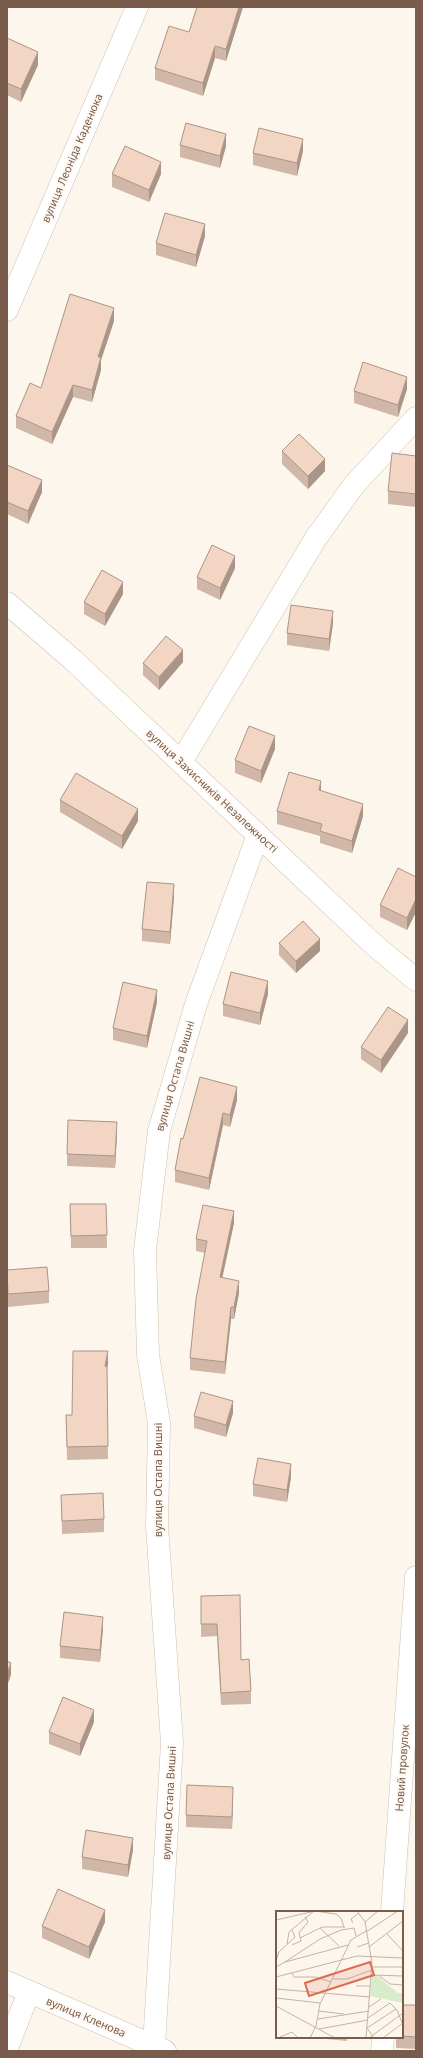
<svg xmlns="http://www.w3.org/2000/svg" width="423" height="2058" viewBox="0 0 423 2058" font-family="'Noto Sans',sans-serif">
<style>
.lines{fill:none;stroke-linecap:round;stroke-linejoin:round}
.minor-casing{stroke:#d1beb0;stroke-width:23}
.minor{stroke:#fff;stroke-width:22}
.wall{fill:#d1b7a8}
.shaded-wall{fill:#aa9588}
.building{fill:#f3d5c3;stroke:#aa9588}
.labels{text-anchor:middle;stroke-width:4;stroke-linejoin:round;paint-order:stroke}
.street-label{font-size:11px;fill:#7a5c4d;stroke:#fffaf3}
.inset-road{fill:none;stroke:#c5b3a7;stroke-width:1}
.view{fill:#dc6d51;fill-opacity:0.15;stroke:#dc6d51;stroke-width:2}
.inset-edge{fill:none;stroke:#7a5c4d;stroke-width:2}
</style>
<rect width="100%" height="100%" fill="#fdf6ec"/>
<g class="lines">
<g class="minor-casing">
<g id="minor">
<polyline points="7,310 137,7"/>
<polyline points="7,603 73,660 372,943 416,980"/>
<polyline points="181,762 316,538 354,485 416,418"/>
<polyline points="392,1912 416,1577"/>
<polyline points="7,1982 165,2051"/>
<polyline points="154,2046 172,1743 157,1526 159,1423 148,1355 145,1250 159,1131 196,1004 258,835"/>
<polyline points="7,2048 29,1992"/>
<polyline points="382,2051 383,2037"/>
</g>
</g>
<use href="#minor" class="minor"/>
</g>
<g class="wall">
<polygon points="243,7 226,61 215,58 203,96 155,80 155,68 189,32"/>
<polygon points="7,38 38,65 21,102 7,95"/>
<polygon points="180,145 226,146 220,168 180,157"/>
<polygon points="303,151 297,176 253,165 253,153"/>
<polygon points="112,174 161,174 149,202 112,187"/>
<polygon points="205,236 196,267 156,255 156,243"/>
<polygon points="114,321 101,360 101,370 92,402 73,397 52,444 16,428 16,416 41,388"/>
<polygon points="407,389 398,417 354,403 354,391"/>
<polygon points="282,451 325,471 308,489 282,464"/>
<polygon points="416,456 416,507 388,504 388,491"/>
<polygon points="7,465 42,492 28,524 7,514"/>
<polygon points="235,568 220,600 197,589 197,577"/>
<polygon points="123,594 105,626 84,614 84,602"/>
<polygon points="333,623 329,651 287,645 287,633"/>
<polygon points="183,662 159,690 143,675 143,663"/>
<polygon points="275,749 261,783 235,773 235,760"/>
<polygon points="321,791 363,816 352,853 320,843 320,836 277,824 277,811"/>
<polygon points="60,800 138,821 122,849 60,812"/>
<polygon points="416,877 416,912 407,930 380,917 380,905"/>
<polygon points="174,897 170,944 142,941 142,929"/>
<polygon points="279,943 320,951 296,973 279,955"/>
<polygon points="268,994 260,1025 223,1016 223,1004"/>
<polygon points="157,1002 147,1048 113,1040 113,1028"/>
<polygon points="408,1033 381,1073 361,1059 361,1047"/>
<polygon points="237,1100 230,1127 223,1125 209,1190 175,1182 175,1170 183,1139"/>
<polygon points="117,1134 115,1168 67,1166 67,1154"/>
<polygon points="70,1204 106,1204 107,1248 71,1248"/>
<polygon points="234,1223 222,1277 239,1293 234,1319 231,1319 225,1374 190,1370 190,1358 205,1253 196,1251 196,1239"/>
<polygon points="7,1270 49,1291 49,1303 8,1307 7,1292"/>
<polygon points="108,1364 107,1367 108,1459 67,1460 66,1415 72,1415"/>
<polygon points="233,1413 226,1437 194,1428 194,1416"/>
<polygon points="291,1477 287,1502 253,1496 253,1484"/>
<polygon points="61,1495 104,1519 104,1532 62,1534"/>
<polygon points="201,1596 241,1660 251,1691 251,1704 221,1705 217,1636 201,1637"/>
<polygon points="103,1629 100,1662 60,1658 60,1646"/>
<polygon points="94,1722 80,1756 49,1744 49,1732"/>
<polygon points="233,1799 232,1829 186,1827 186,1815"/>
<polygon points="133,1850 128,1877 82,1869 82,1857"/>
<polygon points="105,1922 89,1959 42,1938 42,1926"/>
<polygon points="402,2005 416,2005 416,2049 396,2048 396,2037 402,2037"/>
<polygon points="316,2037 347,2037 347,2041 316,2038"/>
</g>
<g class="shaded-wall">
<polygon points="239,7 243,7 226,61 226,49"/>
<polygon points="215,46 215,58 203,96 203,83"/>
<polygon points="38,52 38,65 21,102 21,89"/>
<polygon points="226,134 226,146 220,168 220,156"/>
<polygon points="303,139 303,151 297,176 297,163"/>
<polygon points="161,162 161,174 149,202 149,190"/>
<polygon points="205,224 205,236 196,267 196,255"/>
<polygon points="114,308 114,321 101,360 101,370 92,402 92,390 98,357"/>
<polygon points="407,377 407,389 398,417 398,405"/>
<polygon points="73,385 73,397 52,444 52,432"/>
<polygon points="325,459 325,471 308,489 308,476"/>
<polygon points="42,480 42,492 28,524 28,511"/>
<polygon points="235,556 235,568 220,600 220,588"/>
<polygon points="123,582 123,594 105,626 105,614"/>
<polygon points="333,611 333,623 329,651 329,639"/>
<polygon points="183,650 183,662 159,690 159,677"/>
<polygon points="275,736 275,749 261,783 261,771"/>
<polygon points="321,781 321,793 319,790"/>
<polygon points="363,804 363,816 352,853 352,841"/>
<polygon points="138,809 138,821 122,849 122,836"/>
<polygon points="174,884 174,897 170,944 170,932"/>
<polygon points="416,899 416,912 407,930 407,918"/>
<polygon points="320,939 320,951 296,973 296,961"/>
<polygon points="268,981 268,994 260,1025 260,1013"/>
<polygon points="157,990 157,1002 147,1048 147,1036"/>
<polygon points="408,1020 408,1033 381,1073 381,1060"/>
<polygon points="237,1087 237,1100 230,1127 230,1115"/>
<polygon points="223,1113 223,1125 209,1190 209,1178"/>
<polygon points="117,1122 117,1134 115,1168 115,1156"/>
<polygon points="234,1211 234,1223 220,1289 220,1277"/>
<polygon points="239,1281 239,1293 234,1319 234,1307"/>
<polygon points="231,1307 231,1319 225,1374 225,1362"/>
<polygon points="108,1351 108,1364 105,1379 105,1366"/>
<polygon points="233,1401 233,1413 226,1437 226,1425"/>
<polygon points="291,1464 291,1477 287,1502 287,1490"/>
<polygon points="103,1617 103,1629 100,1662 100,1650"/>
<polygon points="11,1663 11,1675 7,1686 7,1674"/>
<polygon points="94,1710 94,1722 80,1756 80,1744"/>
<polygon points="233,1787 233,1799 232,1829 232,1817"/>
<polygon points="133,1838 133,1850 128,1877 128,1865"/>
<polygon points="105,1910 105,1922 89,1959 89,1947"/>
</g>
<g class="building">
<polygon points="197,7 239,7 226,49 215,46 203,83 155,68 169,26 189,32"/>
<polygon points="7,38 38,52 21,89 7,83"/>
<polygon points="186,123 226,134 220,156 180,145"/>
<polygon points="259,128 303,139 297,163 253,153"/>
<polygon points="125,146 161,162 149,190 112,174"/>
<polygon points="165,213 205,224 196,255 156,243"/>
<polygon points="70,294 114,308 98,357 101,357 92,390 73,385 52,432 16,416 30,383 41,388"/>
<polygon points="363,362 407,377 398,405 354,391"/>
<polygon points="299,434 325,459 308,476 282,451"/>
<polygon points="392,453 416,456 416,494 388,491"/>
<polygon points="7,465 42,480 28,511 7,502"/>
<polygon points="212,545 235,556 220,588 197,577"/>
<polygon points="102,570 123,582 105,614 84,602"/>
<polygon points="291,605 333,611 329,639 287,633"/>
<polygon points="166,636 183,650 159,677 143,663"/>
<polygon points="249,726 275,736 261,771 235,760"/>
<polygon points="289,772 321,781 319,790 363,804 352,841 320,831 322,824 277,811"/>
<polygon points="76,773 138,809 122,836 60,800"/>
<polygon points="398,868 416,877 416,899 407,918 380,905"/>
<polygon points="147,882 174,884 170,932 142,929"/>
<polygon points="303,921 320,939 296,961 279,943"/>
<polygon points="231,972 268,981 260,1013 223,1004"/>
<polygon points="123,982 157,990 147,1036 113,1028"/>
<polygon points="388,1007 408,1020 381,1060 361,1047"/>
<polygon points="200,1077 237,1087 230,1115 223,1113 209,1178 175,1170 181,1138 183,1139"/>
<polygon points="68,1120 117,1122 115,1156 67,1154"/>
<polygon points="70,1204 106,1204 107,1235 71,1236"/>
<polygon points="203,1205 234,1211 220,1277 239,1281 234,1307 231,1307 225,1362 190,1358 196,1299 207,1241 196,1239"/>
<polygon points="47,1267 49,1291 8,1294 7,1270"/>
<polygon points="73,1351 108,1351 105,1366 107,1367 108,1446 67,1447 66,1415 72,1415"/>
<polygon points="201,1392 233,1401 226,1425 194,1416"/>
<polygon points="258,1458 291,1464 287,1490 253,1484"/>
<polygon points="103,1493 104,1519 62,1521 61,1495"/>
<polygon points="240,1595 241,1660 249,1659 251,1691 221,1693 217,1624 201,1624 201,1596"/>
<polygon points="64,1612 103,1617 100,1650 60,1646"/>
<polygon points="7,1661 11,1663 7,1674"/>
<polygon points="63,1697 94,1710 80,1744 49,1732"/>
<polygon points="187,1785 233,1787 232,1817 186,1815"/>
<polygon points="86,1830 133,1838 128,1865 82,1857"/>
<polygon points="58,1889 105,1910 89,1947 42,1926"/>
<polygon points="402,2005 416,2005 416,2037 402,2036"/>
</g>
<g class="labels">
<g class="street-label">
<text transform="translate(72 158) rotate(-67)" y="4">вулиця Леоніда Каденюка</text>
<text transform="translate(212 791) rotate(43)" y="4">вулиця Захисників Незалежності</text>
<text transform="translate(175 1076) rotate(-74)" y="4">вулиця Остапа Вишні</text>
<text transform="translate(158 1480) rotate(-90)" y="4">вулиця Остапа Вишні</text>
<text transform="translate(402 1768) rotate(-86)" y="4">Новий провулок</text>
<text transform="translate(169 1803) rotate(-87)" y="4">вулиця Остапа Вишні</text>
<text transform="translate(86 2017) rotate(23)" y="4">вулиця Кленова</text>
</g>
</g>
<g transform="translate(276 1911)">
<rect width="127" height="127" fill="#fdf6ec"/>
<path d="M96,64L101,65L122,82H127V92L94,85Z" fill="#d8ecc9"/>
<path class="inset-road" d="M81,0L89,11L96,52L90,127M0,9L39,0L60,3L65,7L68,16M89,11L102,0M77,12L75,8L83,2M44,17L63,35M90,21L122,0M111,23L127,40M24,27L46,16H69M11,33L13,21L38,0M16,34L25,30L23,22L32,11L29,6M81,36L93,32M93,36L127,10M0,50L3,41L19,26L16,19M9,51L44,28L65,19L78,17L80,25M0,56L9,51L72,34M96,56H127M74,57L96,51M16,62L18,66H39L55,71M96,64L127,65M102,64L114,73L127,74M0,66L81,45L127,47M57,68H71L96,59M80,75H95M0,78L94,86M0,87L44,92M0,95L59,127M93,96L105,88M43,100L68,103M92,107L114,92L121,99L127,114M42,108L93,100M43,118L92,109M4,126L16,121L22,127M34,127L40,115L44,93L75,29L90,20M93,127L127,102M98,127L91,117L120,98M107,127L127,112"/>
<path class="view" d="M94,51L98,64L33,85L29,72Z"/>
<rect width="127" height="127" class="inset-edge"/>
</g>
<rect width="423" height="2058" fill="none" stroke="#7a5c4d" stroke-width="16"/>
</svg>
